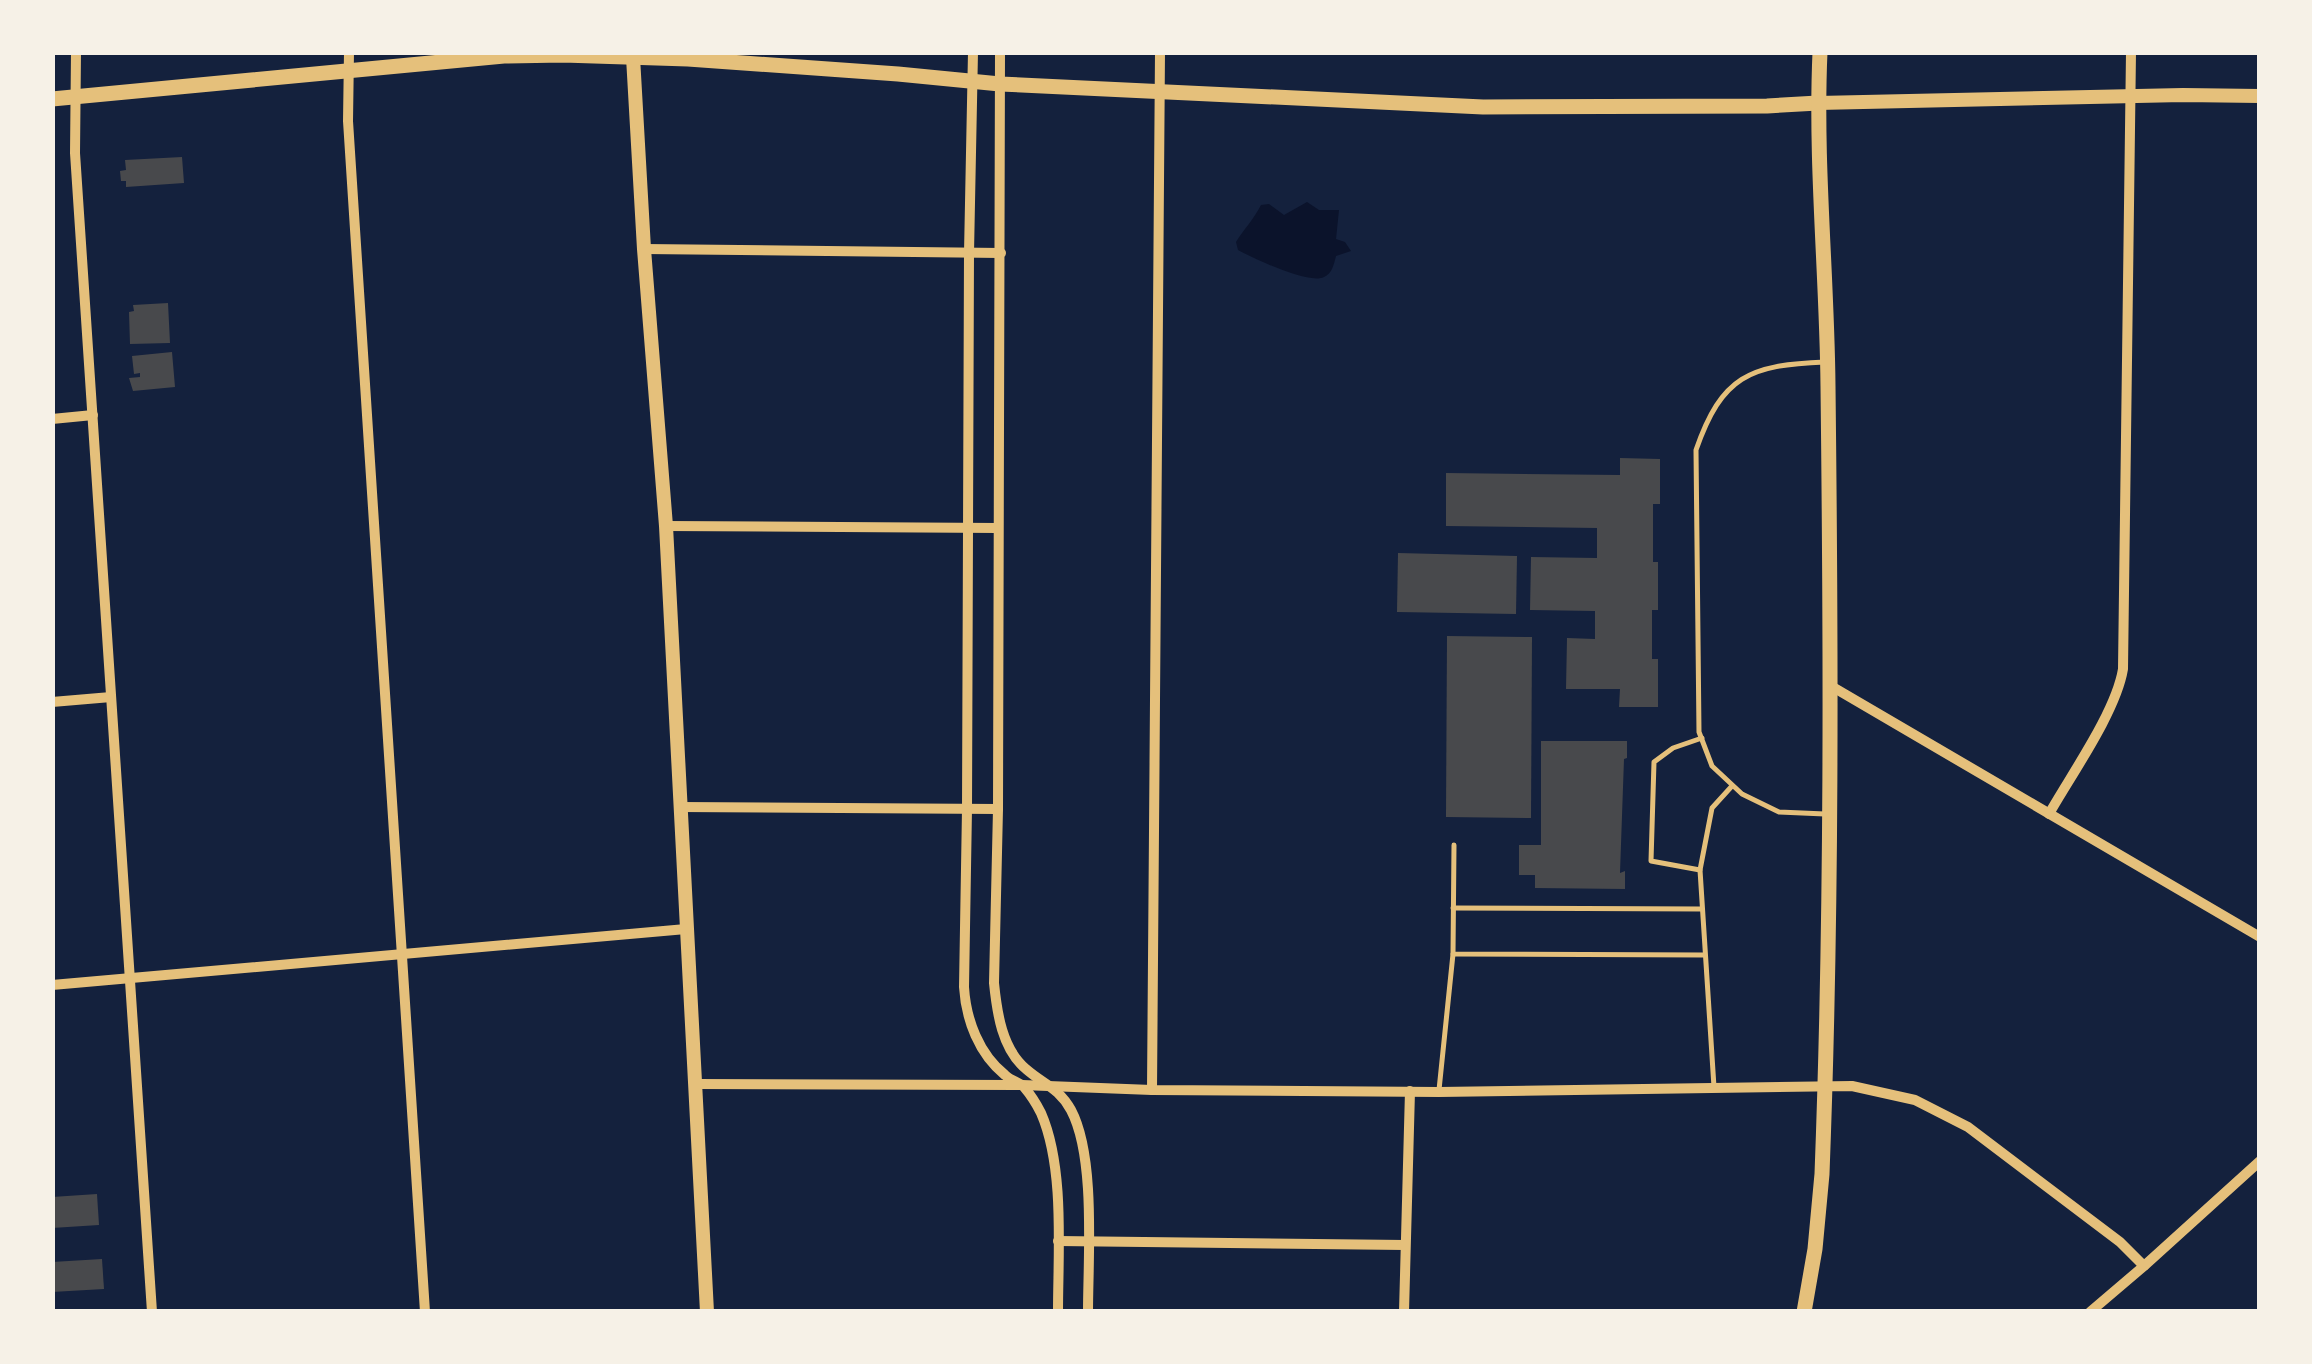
<svg xmlns="http://www.w3.org/2000/svg" width="2312" height="1364" viewBox="0 0 2312 1364" font-family="'Libre Baskerville',serif">
<style>
.water{fill:#0b132b}
.building{fill:#48494c}
.lines{fill:none;stroke-linecap:round;stroke-linejoin:round}
.service{stroke:#e5c07b;stroke-width:5}
.minor{stroke:#e5c07b;stroke-width:10}
.tertiary{stroke:#e5c07b;stroke-width:14}
.secondary{stroke:#e5c07b;stroke-width:15}
</style>
<rect width="100%" height="100%" fill="#14213d"/>
<path class="water" d="M1307,202L1319,210H1339L1336,239L1345,242L1351,251L1336,256C1334,264 1332,274 1324,277C1309,285 1253,258 1238,250L1236,242C1244,229 1254,219 1261,205L1269,204L1284,215Z"/>
<g class="building">
<polygon points="182,157 184,183 126,187 126,181 121,181 120,171 126,170 125,160"/>
<polygon points="168,303 170,343 130,344 129,312 134,311 133,305"/>
<polygon points="172,352 175,387 133,391 129,378 140,377 140,373 134,374 132,356"/>
<polygon points="1620,458 1660,459 1660,504 1653,504 1653,562 1658,562 1658,610 1652,610 1652,659 1658,659 1658,707 1619,707 1620,689 1566,689 1567,638 1595,639 1595,611 1530,610 1531,557 1597,558 1597,528 1446,526 1446,473 1620,475"/>
<polygon points="1398,553 1517,556 1516,614 1397,612"/>
<polygon points="1447,636 1532,637 1531,818 1446,817"/>
<polygon points="1541,741 1627,741 1627,758 1624,759 1620,873 1625,871 1625,889 1535,888 1535,875 1519,875 1519,845 1541,845"/>
<polygon points="97,1194 99,1225 52,1228 52,1197"/>
<polygon points="102,1259 104,1289 52,1292 52,1262"/>
</g>
<g class="lines">
<g class="service">
<path d="M1825,362C1749,365 1722,376 1696,450L1699,732L1712,766L1742,794L1779,812L1825,814"/>
<polyline points="1702,738 1673,748 1654,762 1651,861 1700,870 1712,808 1732,786"/>
<polyline points="1454,845 1453,954 1704,955"/>
<polyline points="1700,870 1714,1087"/>
<polyline points="1453,908 1702,909"/>
<polyline points="1439,1090 1453,954"/>
</g>
<g class="minor">
<polyline points="76,52 75,153 152,1312"/>
<polyline points="349,52 348,121 425,1312"/>
<path d="M973,52L969,253L967,809L964,987C966,1020 979,1054 1005,1075C1011,1081 1019,1082 1024,1087C1030,1094 1037,1105 1041,1113C1065,1168 1058,1252 1058,1312"/>
<path d="M1000,52L998,809L994,983C997,1013 1002,1049 1026,1069C1043,1084 1059,1088 1071,1110C1096,1157 1088,1258 1088,1312"/>
<polyline points="644,249 1001,253"/>
<polyline points="52,419 93,415"/>
<polyline points="666,526 998,528"/>
<polyline points="1831,686 2260,937"/>
<polyline points="52,702 111,697"/>
<polyline points="680,807 998,809"/>
<path d="M2049,814C2071,775 2116,712 2123,669L2131,52"/>
<polyline points="52,985 686,929"/>
<polyline points="696,1084 1022,1085 1152,1090 1439,1092 1852,1086 1915,1100 1968,1127 2120,1242 2144,1266"/>
<polyline points="1152,1090 1160,52"/>
<polyline points="1058,1241 1405,1245"/>
<polyline points="1404,1312 1410,1091"/>
<polyline points="2090,1312 2144,1266 2260,1161"/>
</g>
<g class="tertiary">
<polyline points="633,57 644,249 666,526 707,1312"/>
<polyline points="1818,103 2183,95 2260,96"/>
</g>
<g class="secondary">
<polyline points="52,99 504,56 563,55 688,59 898,74 1000,84 1483,107 1767,106 1818,103"/>
<path d="M1804,1312L1815,1249L1822,1174C1832,911 1831,648 1828,386C1827,275 1815,163 1820,52"/>
</g>
</g>
<rect width="2312" height="1364" fill="none" stroke="#f6f1e7" stroke-width="110"/>
</svg>
